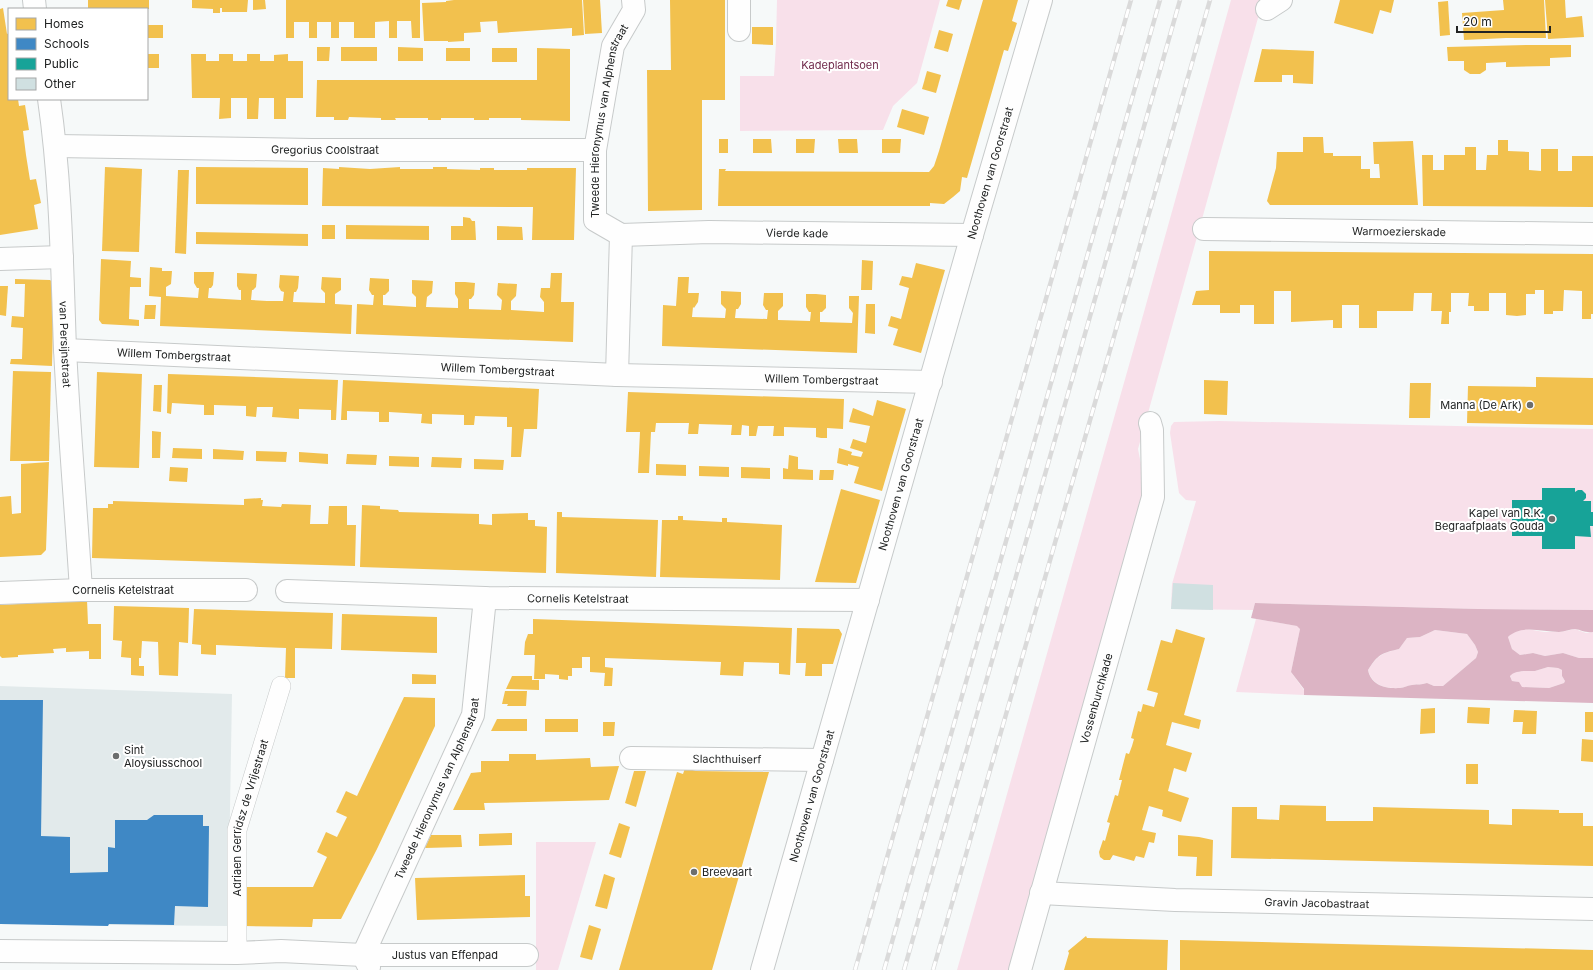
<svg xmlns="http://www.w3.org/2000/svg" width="1593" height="970" viewBox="0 0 1593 970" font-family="Inter,sans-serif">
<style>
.built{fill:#e2eaeb}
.green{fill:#f8e0ea}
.water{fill:#dcb4c4;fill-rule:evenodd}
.homes{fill:#f2c14e}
.schools{fill:#3f88c5}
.public{fill:#17a398}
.building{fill:#d0e0e1}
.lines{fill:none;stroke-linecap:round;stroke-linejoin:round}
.service-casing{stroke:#c7caca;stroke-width:20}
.minor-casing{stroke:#c7caca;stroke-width:24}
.service{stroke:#fefefe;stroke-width:19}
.minor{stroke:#fefefe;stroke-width:22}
.rail-casing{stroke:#dadada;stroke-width:4.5}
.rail{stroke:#fff;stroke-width:3;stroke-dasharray:9;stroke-linecap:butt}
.poi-dot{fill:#6c6e6e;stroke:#fff;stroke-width:1.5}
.labels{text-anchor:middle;stroke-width:4;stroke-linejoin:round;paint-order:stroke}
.park-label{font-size:11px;fill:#702a4b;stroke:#fff}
.street-label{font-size:11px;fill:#212323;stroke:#fff}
.poi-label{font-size:11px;fill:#212323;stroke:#fff;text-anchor:end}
</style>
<rect width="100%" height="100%" fill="#f6f9f9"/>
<polygon class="built" points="0,686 232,694 228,926 0,924"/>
<g class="green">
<polygon points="777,0 940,0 917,83 893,106 883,130 740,131 740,76 774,76 776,43"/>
<polygon points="1231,0 1263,0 1138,449 1146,490 1012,970 957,970 1137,337"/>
<polygon points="1219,421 1593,429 1593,610 1478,609 1255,603 1253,610 1171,609 1172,584 1196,501 1186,500 1179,493 1170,433 1171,426 1174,422"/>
<polygon points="1256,619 1298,626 1300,629 1291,672 1304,690 1304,695 1236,692"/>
<polygon points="1527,629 1544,632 1561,632 1575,629 1586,633 1593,632 1593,658 1579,658 1563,653 1545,656 1533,653 1520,655 1512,649 1508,637 1514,631"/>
<path d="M1435,630L1467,634L1475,645L1478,652L1476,658L1443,686H1434L1427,683C1421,685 1418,684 1412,685C1408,685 1404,688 1400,688C1385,689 1372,685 1368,670C1378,655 1382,653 1399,649L1407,638L1420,637Z"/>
<path d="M1548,667L1558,668L1562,670V676L1565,681L1564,683L1549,688L1521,687L1518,682L1512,681L1510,675C1515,670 1528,671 1535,671C1539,670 1544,668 1548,667Z"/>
<polygon points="536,842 596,842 558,970 536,970"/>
</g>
<path class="water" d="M1255,603L1478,609L1593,610V632C1585,633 1582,630 1575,629C1570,629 1564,632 1559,632C1542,632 1521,624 1508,637L1512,649L1520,655L1533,653L1545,656L1563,653L1579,658H1593V703L1304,695V689L1291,672L1300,629L1297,626L1251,618ZM1435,630L1467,634L1475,645L1478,652L1476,658L1443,686H1434L1427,683C1421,685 1418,684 1412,685C1408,685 1404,688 1400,688C1385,689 1371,685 1368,670C1378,654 1382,653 1399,649L1407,638L1420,637ZM1548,667L1558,668L1562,670V676L1565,681L1564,683L1549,688L1522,687L1519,682L1512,681L1510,676C1515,670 1528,671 1535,671C1539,670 1544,668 1548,667Z"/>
<g class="homes">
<rect x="88" y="0" width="61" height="9"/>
<polygon points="192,0 248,0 247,12 222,12 222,8 220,8 220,13 213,13 213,9 192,8"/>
<polygon points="253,0 265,0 266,9 253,10"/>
<polygon points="286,0 420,0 420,38 412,38 411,21 397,21 397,38 389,38 389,21 375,22 375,38 354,38 354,22 339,22 339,38 331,38 331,22 317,22 317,38 309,38 309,22 294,22 294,38 286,38"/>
<polygon points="454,0 582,0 584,35 572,36 572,28 498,33 497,21 480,22 481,32 464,33 464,41 448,42 448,41 424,41 422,3 446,2 446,1"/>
<polygon points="583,0 600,0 602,33 585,34"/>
<polygon points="670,0 725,0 725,100 702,100 702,210 648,211 647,70 671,70"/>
<polygon points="948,0 962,0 959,10 946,6"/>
<polygon points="983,0 1018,0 1012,21 1017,23 1008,51 1004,50 967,178 962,177 960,191 953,197 944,204 930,203 930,206 718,206 719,169 726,169 725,171 929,172 934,166 939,151"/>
<polygon points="1340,0 1394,0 1391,13 1380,10 1373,34 1334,23"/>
<polygon points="1503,0 1544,0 1546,38 1506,38 1464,40 1462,13 1504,10"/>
<polygon points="1545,0 1565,0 1566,18 1582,16 1584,37 1548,39"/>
<polygon points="1448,1 1450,35 1440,36 1438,2"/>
<polygon points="3,8 7,34 9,33 9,99 18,99 19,106 25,105 29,130 23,131 26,155 30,180 36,179 41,203 34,205 38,229 0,235 0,9"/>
<rect x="147" y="25" width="16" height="13"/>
<polygon points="752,27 773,27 773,45 752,44"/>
<polygon points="939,30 953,34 948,52 934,48"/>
<polygon points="1529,45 1571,45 1571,57 1550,58 1550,66 1506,67 1506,62 1486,63 1486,70 1480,74 1470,74 1464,70 1464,61 1448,61 1447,47"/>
<polygon points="317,47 330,47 329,61 317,61"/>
<rect x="341" y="47" width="36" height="14"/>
<polygon points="398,47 423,48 423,61 398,61"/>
<rect x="446" y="48" width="24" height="13"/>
<rect x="492" y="48" width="25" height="14"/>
<polygon points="537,48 570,49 570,121 521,120 521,118 489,118 489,120 474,120 474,118 441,118 441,120 428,120 428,118 395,118 396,120 381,120 381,118 349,117 348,120 334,120 334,117 316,117 317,80 537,80"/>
<polygon points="1262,49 1314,51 1313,84 1293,83 1293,75 1282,75 1282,82 1254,82"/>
<rect x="147" y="54" width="12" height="14"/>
<polygon points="191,54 206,54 206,61 219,61 219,54 233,54 233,61 247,61 247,54 260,54 260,61 274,61 274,55 288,54 288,61 303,61 303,98 286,98 286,119 274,119 274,98 259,98 258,119 247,119 247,98 231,98 231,118 219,119 220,98 192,98"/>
<polygon points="927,71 941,75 936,93 922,89"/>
<polygon points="902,109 929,117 924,135 897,127"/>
<polygon points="1303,137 1323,137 1324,153 1333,153 1333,156 1361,156 1361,169 1370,169 1370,178 1380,178 1379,164 1374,164 1373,142 1413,141 1418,205 1270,205 1267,201 1276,168 1277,152 1303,152"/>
<rect x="719" y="139" width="9" height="14"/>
<polygon points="753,139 771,139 772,153 753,153"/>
<polygon points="796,139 815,139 814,153 796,153"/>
<polygon points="838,139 857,139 858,153 839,153"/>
<polygon points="882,139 901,139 900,153 882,153"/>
<polygon points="1498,140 1508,140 1508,151 1529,152 1529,170 1541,171 1541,149 1558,149 1558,171 1572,171 1572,156 1593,156 1593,207 1423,206 1422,155 1433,155 1433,170 1444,170 1444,155 1465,155 1465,147 1476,147 1476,170 1486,170 1487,155 1498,155"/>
<polygon points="105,167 142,169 139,252 102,251"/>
<polygon points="196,167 308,168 308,205 196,204"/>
<polygon points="339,167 370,169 400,167 400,169 433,169 433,167 447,167 447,169 480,170 480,168 494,168 494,170 527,170 527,168 576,168 574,240 532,240 533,207 322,206 323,168 339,169"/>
<polygon points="178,170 189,170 186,254 175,253"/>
<polygon points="463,217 470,218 472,221 475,221 476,240 451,240 451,226 463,226"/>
<rect x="322" y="225" width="13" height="14"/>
<polygon points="346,225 429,226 429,240 346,239"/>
<polygon points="497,226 522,227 523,240 497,240"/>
<polygon points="196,232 308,234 308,246 196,244"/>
<polygon points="1209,251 1593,254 1593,314 1591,314 1591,319 1582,319 1582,291 1564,290 1563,311 1553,311 1553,314 1544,314 1544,290 1535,290 1535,294 1526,294 1526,315 1517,316 1506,315 1506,293 1489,293 1489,311 1474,311 1474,306 1468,306 1469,293 1451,293 1451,312 1449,312 1449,324 1441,324 1442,311 1431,311 1432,293 1414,293 1413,311 1377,311 1377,328 1359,328 1359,305 1342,305 1342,328 1333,328 1333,320 1291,322 1291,291 1274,291 1274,324 1254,324 1254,305 1240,305 1240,313 1220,313 1220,305 1192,305 1196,291 1209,290"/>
<polygon points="101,259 131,261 130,277 141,278 141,287 130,287 129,319 139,320 139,326 102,324 99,320"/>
<polygon points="862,260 873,261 872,290 861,290"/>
<polygon points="916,263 945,270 921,353 893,345 898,329 888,326 891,316 901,319 909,288 899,285 902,276 912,278"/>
<polygon points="150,267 162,268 162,271 172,271 171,284 166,287 166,296 198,298 199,288 197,288 194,283 194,272 214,272 213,285 211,288 209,288 208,298 241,300 241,290 239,290 237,286 237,273 257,274 256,287 253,290 252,290 251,300 267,301 283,301 284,292 281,291 279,287 280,275 299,276 298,288 296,292 294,292 293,302 325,303 325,293 321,289 322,277 341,278 341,290 335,294 335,304 352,305 351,334 160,326 161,297 149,296"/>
<polygon points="551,273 562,273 561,302 574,302 573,342 356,334 357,304 373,305 374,295 372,295 369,290 370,278 389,279 389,291 385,295 383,295 383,305 416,307 416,297 412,293 412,280 433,281 432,293 427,297 426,307 458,308 458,299 455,294 455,282 465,282 475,283 474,295 471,299 469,299 469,309 501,310 502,300 497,295 498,283 517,284 516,296 511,301 511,310 544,312 544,302 540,297 541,288 550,288"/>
<polygon points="678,277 689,277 688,293 699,293 698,302 694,308 693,307 692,317 725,318 726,309 721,304 721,291 741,292 741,304 738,309 736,309 735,318 767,319 768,310 766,310 763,305 764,293 783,293 783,306 778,311 778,320 810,321 811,312 809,312 806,307 806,294 816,294 826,295 826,308 822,312 820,312 820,322 852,323 853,313 849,308 849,296 859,296 857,353 662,346 663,305 676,306"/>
<polygon points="15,279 50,280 54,283 52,366 10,364 11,359 22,359 23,328 11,327 12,316 24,317 25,284 15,284"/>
<polygon points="0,286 8,286 6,316 0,315"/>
<polygon points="866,304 875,304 875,334 865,333"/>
<polygon points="145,305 156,305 155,319 144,319"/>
<polygon points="13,371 51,372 49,461 10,461"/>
<polygon points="97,372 142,374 139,468 94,467"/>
<polygon points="168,374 338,380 336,420 331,420 331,410 299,409 299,419 272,417 273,407 257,407 256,417 246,416 246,406 214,405 214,415 204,415 204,405 172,403 171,414 167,413"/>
<polygon points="1536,377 1593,378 1593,425 1467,423 1468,386 1536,387"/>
<polygon points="343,380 539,389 537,429 524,429 521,457 511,457 512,427 507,427 507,417 475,416 474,425 464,425 464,415 432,414 432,424 421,423 422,414 389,412 389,422 379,422 379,412 347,411 347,420 341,420"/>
<polygon points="1204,380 1228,381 1227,415 1204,414"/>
<polygon points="1410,383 1431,383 1430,418 1409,418"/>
<polygon points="154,385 162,385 161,412 153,411"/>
<polygon points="628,392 844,399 843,429 827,428 827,438 821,438 816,437 816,428 784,427 784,436 773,436 774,426 758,426 756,436 749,436 749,426 742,425 741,435 731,435 732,425 699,424 698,434 688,434 689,423 656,423 655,432 651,432 649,473 638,473 640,432 626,432"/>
<polygon points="877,400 906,409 882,491 854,483 859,467 848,464 848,466 837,463 839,448 852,452 851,455 861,457 863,452 850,448 853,439 866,443 870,426 849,422 853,408 873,416"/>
<polygon points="152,431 161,432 160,458 152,458"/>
<polygon points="173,448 202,449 202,459 172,458"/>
<polygon points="213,449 244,451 243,460 213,459"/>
<polygon points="256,451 287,452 286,462 256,461"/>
<polygon points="299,452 328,454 328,464 299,462"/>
<polygon points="347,454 377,455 376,465 346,464"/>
<polygon points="789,455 798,457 798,469 813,470 813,480 783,479 783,468 788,469"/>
<polygon points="389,456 419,457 419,467 389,466"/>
<polygon points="432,457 462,458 461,468 431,467"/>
<polygon points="474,459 504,460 503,470 474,469"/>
<polygon points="49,462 46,550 41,555 0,557 0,497 11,496 12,514 21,513 21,464"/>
<polygon points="656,464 686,465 686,476 656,475"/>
<polygon points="699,466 729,467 729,477 699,476"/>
<polygon points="170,467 188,468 187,482 169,481"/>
<polygon points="741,467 770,468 770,479 741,478"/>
<polygon points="820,470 834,470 833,480 819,480"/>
<polygon points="841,489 880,500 856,583 815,582"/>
<polygon points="261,498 261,500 263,500 262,506 281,507 282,504 311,505 310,524 328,524 329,506 347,506 347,525 356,525 355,566 92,558 93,508 108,508 108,504 113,504 113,501 244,505 244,499"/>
<polygon points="362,505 380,506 380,509 398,510 399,512 479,514 479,524 492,525 492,514 528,513 528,520 535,520 535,526 547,527 546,573 360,567"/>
<polygon points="557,512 562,512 562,517 658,520 656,577 556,573"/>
<polygon points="678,516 683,516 683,520 722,522 722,518 727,518 727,522 782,525 780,580 660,577 662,520 678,520"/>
<polygon points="87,600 88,624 101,624 101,659 89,659 89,651 66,652 66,648 53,649 54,653 18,655 18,657 2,658 0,656 0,605"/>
<polygon points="114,606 189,608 188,643 179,642 178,676 159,675 158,642 142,641 141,658 139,658 139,666 144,666 144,676 131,675 131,658 121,657 122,641 113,640"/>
<polygon points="194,609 333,613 332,649 295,648 295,678 285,678 286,648 216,645 216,655 201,654 201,645 192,644"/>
<polygon points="342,614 437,617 437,653 341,650"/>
<polygon points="533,619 792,628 790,675 779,674 779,663 744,662 743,676 720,675 721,662 605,658 605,667 613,668 612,686 604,686 605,673 590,672 590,657 582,657 582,668 572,668 572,676 568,676 568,680 559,679 559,675 545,674 545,679 534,679 535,655 524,655 525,642 528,634 533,634"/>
<polygon points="797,628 839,629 842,634 833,664 822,664 822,676 805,676 806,663 796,663"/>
<polygon points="1176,629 1205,638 1184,715 1201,720 1199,729 1172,722 1166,745 1192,753 1186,772 1174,768 1168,791 1189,798 1181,822 1162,816 1163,810 1149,806 1142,830 1156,833 1154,843 1149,842 1144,858 1136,856 1134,861 1113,855 1110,860 1104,860 1100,857 1099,852 1103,840 1105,841 1110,823 1107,822 1115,795 1118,796 1122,780 1119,780 1126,753 1129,754 1132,746 1134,739 1131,738 1138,711 1141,712 1143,704 1154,707 1158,693 1147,690 1161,640 1172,643"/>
<polygon points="412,674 436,675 436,684 412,684"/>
<polygon points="512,676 532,676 532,680 539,680 539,690 506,689"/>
<polygon points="505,691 527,691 526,706 507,706 508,704 502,704"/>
<polygon points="404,697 435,698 435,726 377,849 341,919 313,919 312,927 244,926 245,887 313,887 327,857 317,852 326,832 337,837 347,817 336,812 346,791 357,796"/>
<polygon points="1468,707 1490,708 1489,724 1467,723"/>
<polygon points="1435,708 1435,733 1420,734 1421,709"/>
<polygon points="1514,710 1537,711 1536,734 1522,734 1523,722 1513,722"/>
<rect x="1585" y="712" width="8" height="20"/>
<polygon points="497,719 527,719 527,731 491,731"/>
<rect x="545" y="719" width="33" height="13"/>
<polygon points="603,722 615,722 614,736 603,736"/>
<polygon points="1582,739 1593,740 1593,762 1581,761"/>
<polygon points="509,754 536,754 536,760 590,758 591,767 619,766 609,800 484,803 485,810 453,810 471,773 481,772 481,761 509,761"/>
<rect x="1466" y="764" width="12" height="20"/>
<polygon points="685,768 696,771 769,772 712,970 619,970 677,772 683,774"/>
<polygon points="634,771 646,771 636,807 625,803"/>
<polygon points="1280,805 1326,806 1326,821 1373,821 1373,807 1489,810 1489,824 1512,825 1512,809 1559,810 1559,813 1583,813 1583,826 1593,826 1593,866 1231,858 1232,807 1257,807 1257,819 1279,820"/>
<polygon points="619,823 630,827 621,858 609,854"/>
<polygon points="512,833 512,845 479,846 479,834"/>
<polygon points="431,835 461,835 462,847 425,848"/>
<polygon points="1178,835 1199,837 1213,840 1212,876 1196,876 1197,857 1178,856"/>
<polygon points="604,874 615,878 607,909 595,906"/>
<polygon points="525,875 525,896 530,896 530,917 417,920 415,878"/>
<polygon points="589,925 601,929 592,960 580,957"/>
<polygon points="1086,936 1087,938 1168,940 1167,970 1064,970 1069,953 1068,951"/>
<polygon points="1180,940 1593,950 1593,970 1180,970"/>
</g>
<polygon class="schools" points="0,700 43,700 41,836 70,837 70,873 108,872 108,847 115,848 115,820 147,820 154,815 203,815 203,826 209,826 208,907 175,906 174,925 109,924 108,926 0,924"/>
<polygon class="public" points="1542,488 1575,488 1575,492 1578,490 1582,490 1586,494 1586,498 1583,501 1591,501 1591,512 1593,512 1593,526 1590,526 1591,537 1575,536 1575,549 1542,549 1542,536 1512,536 1512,500 1542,500"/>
<polygon class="building" points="1173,583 1213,585 1213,610 1171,609"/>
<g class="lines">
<g class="service-casing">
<g id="service">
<path id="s1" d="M237,953V830L281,686"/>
</g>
</g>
<g class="minor-casing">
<g id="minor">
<polyline points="34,0 35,9"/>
<polyline points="739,0 739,30"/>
<polyline points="1267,9 1281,0"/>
<path id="s2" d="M49,99C61,182 62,265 65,349C69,429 76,510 81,590"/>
<path id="s3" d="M56,146L312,150H595"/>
<path id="s4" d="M1204,229L1593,234"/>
<path id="s5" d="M621,235L709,232L972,235"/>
<polyline points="0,259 62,257"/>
<path id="s6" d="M65,350L617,375L931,382"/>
<path id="s7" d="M617,375L621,235L595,220V150L613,46L634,10L633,0"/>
<path id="s8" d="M287,591L485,598L868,600"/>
<path id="s9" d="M0,593L81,590H246"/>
<path id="s10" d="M631,758L822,760"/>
<path id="s11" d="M1041,893L1175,900L1593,909"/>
<path id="s12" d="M0,951L237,953L281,951L363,955H527"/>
<path id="s13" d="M369,967L363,955L473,715L485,598"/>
<path id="s14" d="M762,970L972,235L1041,0"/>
<path id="s15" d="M1020,970L1153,497L1152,430L1150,423"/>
</g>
</g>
<use href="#service" class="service"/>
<use href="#minor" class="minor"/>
<g class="rail-casing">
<g id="rail">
<polyline points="855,970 1131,0"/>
<polyline points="884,970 1160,0"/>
<polyline points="904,970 1180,0"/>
<polyline points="933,970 1210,0"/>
</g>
</g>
<use href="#rail" class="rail"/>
</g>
<g class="poi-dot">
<circle cx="1530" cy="405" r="4"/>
<circle cx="1552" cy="519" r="4"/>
<circle cx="116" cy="756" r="4"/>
<circle cx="694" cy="872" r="4"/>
</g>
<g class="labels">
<g class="park-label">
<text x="840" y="69">Kadeplantsoen</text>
</g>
<g class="street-label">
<text dy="4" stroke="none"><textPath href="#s7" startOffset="271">Tweede Hieronymus van Alphenstraat</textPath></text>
<text dy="4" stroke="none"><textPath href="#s3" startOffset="269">Gregorius Coolstraat</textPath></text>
<text dy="4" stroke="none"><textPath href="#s14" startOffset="829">Noothoven van Goorstraat</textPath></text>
<text dy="4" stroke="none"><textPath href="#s4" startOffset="195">Warmoezierskade</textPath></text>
<text dy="4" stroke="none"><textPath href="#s5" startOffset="176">Vierde kade</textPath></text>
<text dy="4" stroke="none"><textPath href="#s2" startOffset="246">van Persijnstraat</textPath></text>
<text dy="4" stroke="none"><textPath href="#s6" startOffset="109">Willem Tombergstraat</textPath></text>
<text dy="4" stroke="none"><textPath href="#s6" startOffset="433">Willem Tombergstraat</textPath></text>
<text dy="4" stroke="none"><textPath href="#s6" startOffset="757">Willem Tombergstraat</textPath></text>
<text dy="4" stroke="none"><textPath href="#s14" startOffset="505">Noothoven van Goorstraat</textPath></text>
<text dy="4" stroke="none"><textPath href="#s9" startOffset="123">Cornelis Ketelstraat</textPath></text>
<text dy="4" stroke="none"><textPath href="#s8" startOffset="291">Cornelis Ketelstraat</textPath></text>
<text dy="4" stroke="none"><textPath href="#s15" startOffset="282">Vossenburchkade</textPath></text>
<text dy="4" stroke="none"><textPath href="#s10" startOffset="96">Slachthuiserf</textPath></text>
<text dy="4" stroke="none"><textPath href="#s13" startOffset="196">Tweede Hieronymus van Alphenstraat</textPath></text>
<text dy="4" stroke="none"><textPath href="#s14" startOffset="181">Noothoven van Goorstraat</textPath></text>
<text dy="4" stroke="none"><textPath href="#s1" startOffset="137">Adriaen Gerridsz de Vrijestraat</textPath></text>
<text dy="4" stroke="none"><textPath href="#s11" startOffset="276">Gravin Jacobastraat</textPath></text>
<text dy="4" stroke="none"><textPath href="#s12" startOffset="445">Justus van Effenpad</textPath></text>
</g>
<g class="poi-label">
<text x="1522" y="409">Manna (De Ark)</text>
<text x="1544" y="517">Kapel van R.K.<tspan x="1544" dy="13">Begraafplaats Gouda</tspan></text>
<text x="124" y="754" text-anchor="start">Sint<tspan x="124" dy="13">Aloysiusschool</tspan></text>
<text x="702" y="876" text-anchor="start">Breevaart</text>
</g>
</g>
<rect x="8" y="8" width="140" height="92" fill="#ffffff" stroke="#a6a7a7"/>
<rect x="16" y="18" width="20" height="12" fill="#f2c14e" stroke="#a6a7a7"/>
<text x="44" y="28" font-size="12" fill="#212323">Homes</text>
<rect x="16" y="38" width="20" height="12" fill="#3f88c5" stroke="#a6a7a7"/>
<text x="44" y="48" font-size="12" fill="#212323">Schools</text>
<rect x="16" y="58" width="20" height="12" fill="#17a398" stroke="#a6a7a7"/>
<text x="44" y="68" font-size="12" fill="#212323">Public</text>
<rect x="16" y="78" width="20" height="12" fill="#d0e0e1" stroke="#a6a7a7"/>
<text x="44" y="88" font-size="12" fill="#212323">Other</text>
<path d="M1457 26v6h93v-6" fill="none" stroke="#212323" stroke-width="2"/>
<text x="1463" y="26" font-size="12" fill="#212323" stroke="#ffffff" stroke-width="3" paint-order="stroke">20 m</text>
</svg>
